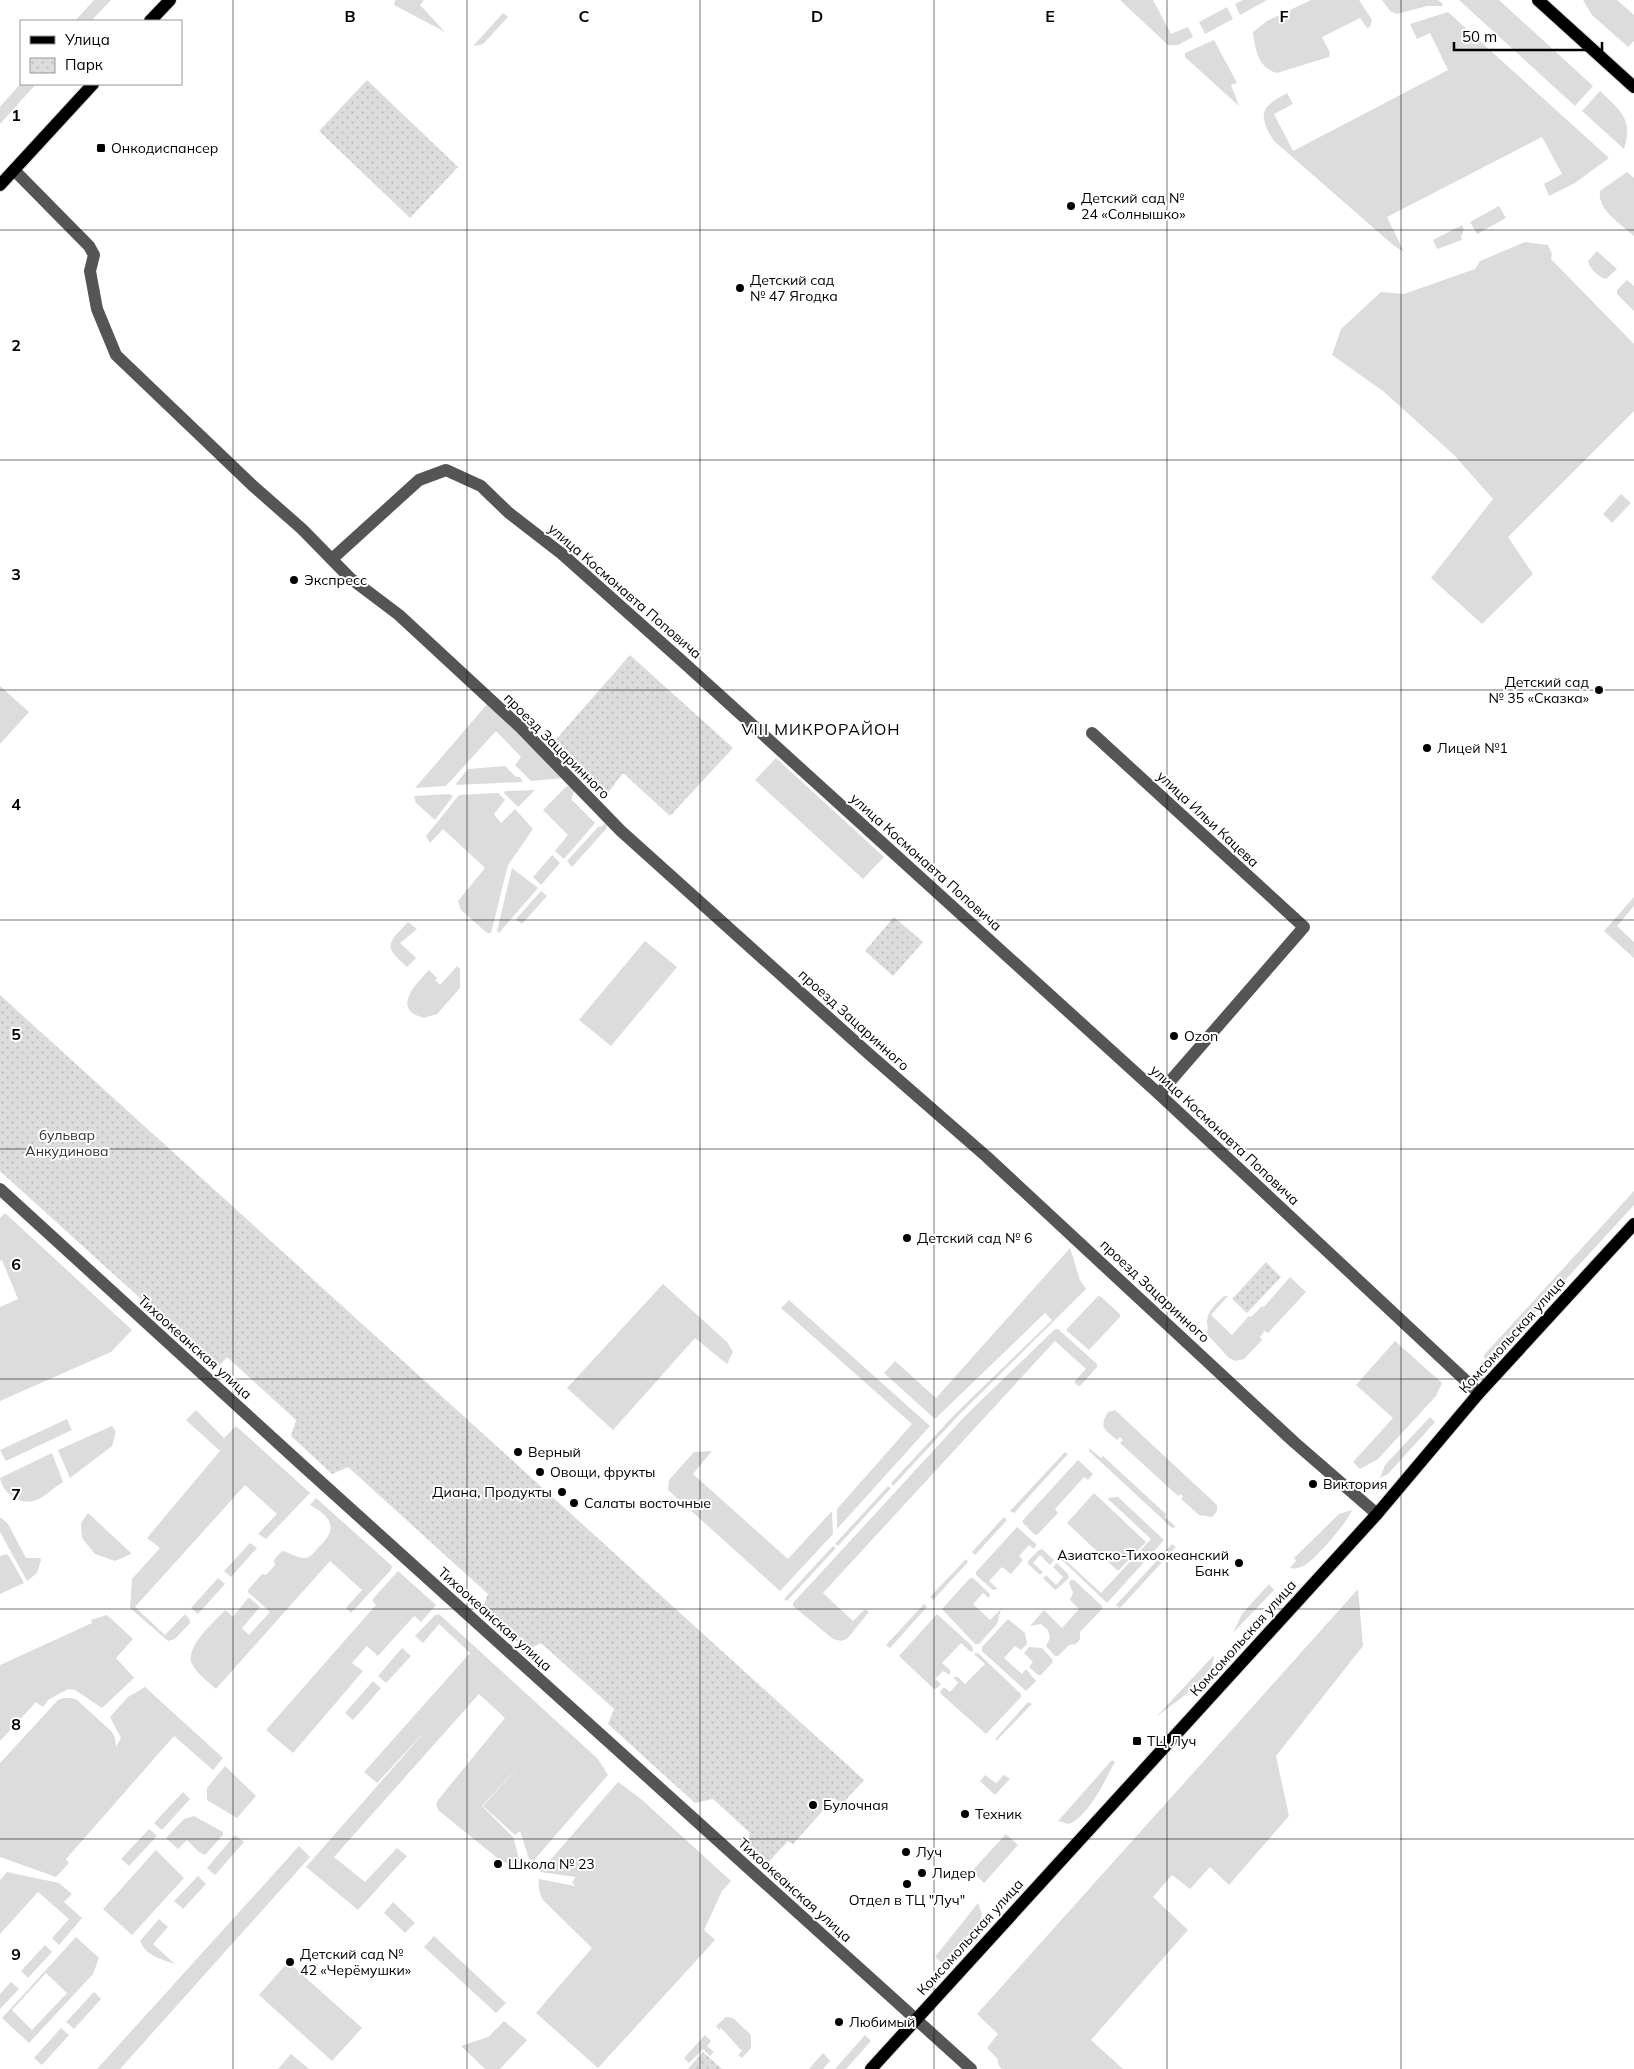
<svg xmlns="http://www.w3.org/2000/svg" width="1634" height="2069" viewBox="0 0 1634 2069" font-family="Mulish,sans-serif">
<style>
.grass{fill:#dcdcdc;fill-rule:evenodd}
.park{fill:url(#park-dots)}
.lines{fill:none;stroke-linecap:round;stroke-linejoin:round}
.major-casing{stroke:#dbdbdb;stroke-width:14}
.minor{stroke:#555;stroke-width:12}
.major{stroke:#000;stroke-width:12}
.grid{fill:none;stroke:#000;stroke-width:1;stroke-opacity:0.55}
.poi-dot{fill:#000;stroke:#fff;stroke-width:2}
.labels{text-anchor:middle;stroke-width:4;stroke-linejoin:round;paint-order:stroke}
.poi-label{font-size:14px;fill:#000;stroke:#fff;text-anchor:start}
.street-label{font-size:14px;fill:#000;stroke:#fff}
.park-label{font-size:14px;fill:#333;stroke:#fff}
.quarter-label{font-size:16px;letter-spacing:1px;fill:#000;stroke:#fff}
.grid-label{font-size:16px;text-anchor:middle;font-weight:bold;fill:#000;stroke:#fff;stroke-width:4;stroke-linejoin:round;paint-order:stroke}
</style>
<defs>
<pattern id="park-dots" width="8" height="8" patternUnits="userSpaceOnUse" patternTransform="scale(1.25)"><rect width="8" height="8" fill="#dcdcdc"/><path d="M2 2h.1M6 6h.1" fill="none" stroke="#bbb" stroke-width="1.8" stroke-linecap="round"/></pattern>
</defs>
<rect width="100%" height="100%" fill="#fff"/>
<g class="grass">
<polygon points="94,0 111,0 91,21 75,21"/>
<polygon points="395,0 424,0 420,5 445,32 394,5"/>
<polygon points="1120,0 1153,0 1171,34 1188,27 1193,37 1178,45 1168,45"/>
<polygon points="1243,0 1267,0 1240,15 1235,4"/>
<path d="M1311,0H1359L1372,20L1370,27L1367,28L1360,18L1322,37L1330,53L1329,57L1277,73C1258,68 1255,49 1253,32L1267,21Z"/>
<polygon points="1382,0 1438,0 1443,4 1442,6 1427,6 1397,14 1390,11"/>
<polygon points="1459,0 1499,0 1593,86 1575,106"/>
<polygon points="1583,0 1617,0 1634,15 1634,41 1628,47 1592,15"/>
<polygon points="1227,7 1233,19 1205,34 1199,22"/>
<path d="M1448,12L1609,158L1575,183L1549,196L1544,184L1562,174L1542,137L1387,217L1404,252L1393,245L1274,141C1257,114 1261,107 1287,93L1293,104L1274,114L1293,151L1448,70L1430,33L1417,39L1410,24Z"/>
<polygon points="503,13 508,17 483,44 475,46 474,45"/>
<polygon points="1214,40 1237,83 1231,85 1239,106 1185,57 1185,53"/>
<polygon points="21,83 36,84 0,124 0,107"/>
<path d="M1600,91C1620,110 1634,120 1624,149L1582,111Z"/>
<path d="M1627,172L1634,178V236C1621,224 1597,210 1600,191Z"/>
<polygon points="1499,206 1506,218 1477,234 1470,222"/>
<polygon points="1462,225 1464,229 1461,237 1462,240 1437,249 1433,240"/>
<polygon points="1525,242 1548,245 1552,254 1551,259 1634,344 1634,411 1508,537 1533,574 1482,624 1431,578 1493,499 1454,455 1383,391 1332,355 1341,329 1381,292 1404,294 1475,269 1480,261"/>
<path d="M1597,251L1617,269L1606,279C1599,278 1589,268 1588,261Z"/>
<polygon points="1627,280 1634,286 1634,311 1617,294 1617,290"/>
<polygon points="1621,494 1631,503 1612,523 1603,514"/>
<polygon points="0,686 29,712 0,744"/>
<polygon points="489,702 521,737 564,778 531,781 515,765 521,757 496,731 446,786 415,788"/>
<polygon points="776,758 884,857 863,879 755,780"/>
<polygon points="505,766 516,777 520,777 523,782 455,785 468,769"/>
<polygon points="567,786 574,787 575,790 571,799 595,823 564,859 555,851 568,835 543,810"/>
<polygon points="535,790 518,807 504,793 505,791"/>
<polygon points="498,793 505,800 494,814 501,823 515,809 533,829 508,865 491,933 487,933 461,910 458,901 485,868 443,829 430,843 426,836 459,795"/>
<polygon points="449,794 453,796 435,820 416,803 414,796"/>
<polygon points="609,821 606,829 572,867 567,861 599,826 600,827"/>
<polygon points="552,855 560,863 541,885 533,877"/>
<polygon points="512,868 538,888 499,933 497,931"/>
<polygon points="541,891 547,896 522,924 516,919"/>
<polygon points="1634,897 1634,906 1617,926 1634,942 1634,958 1604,931"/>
<path d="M408,922L417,929L400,943L416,958L407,967C383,946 387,944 408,922Z"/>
<polygon points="645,941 677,967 611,1046 579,1020"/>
<path d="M457,966L460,969V988L437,1014L424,1018C390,1009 417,983 429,970L437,978L435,980L440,985Z"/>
<polygon points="1634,1191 1634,1205 1491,1361 1485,1364 1484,1355"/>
<polygon points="5,1213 132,1330 111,1352 0,1401 0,1307 18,1299 2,1260 0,1261 0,1218"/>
<polygon points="1070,1248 1080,1280 1086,1289 959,1415 893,1486 891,1483 956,1413 1052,1320 1045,1313 935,1419 884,1373 895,1361 936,1398"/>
<path d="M1290,1277L1306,1292L1268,1333L1263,1330L1264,1332L1260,1337L1262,1340L1244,1359L1236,1361L1229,1358L1206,1333C1209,1328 1207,1326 1207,1321C1208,1310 1217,1303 1224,1296H1228L1211,1315L1232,1335L1249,1316L1251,1317L1262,1306L1264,1307Z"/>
<polygon points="663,1284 727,1342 733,1352 727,1364 695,1338 613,1430 567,1388"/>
<polygon points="1098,1296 1101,1297 1120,1314 1120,1317 1089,1350 1066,1330"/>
<polygon points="789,1300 930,1426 837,1529 837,1509 912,1424 781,1308"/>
<polygon points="1055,1329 1058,1329 1097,1364 1097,1367 1081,1385 1078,1386 1074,1382 1086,1369 1055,1341 823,1593 853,1621 865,1609 869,1612 847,1639 841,1641 833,1639 793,1606 793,1603 967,1414"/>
<polygon points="1395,1341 1442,1383 1436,1396 1378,1459 1360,1469 1353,1462 1393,1418 1356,1385"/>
<polygon points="196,1410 224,1438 236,1426 310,1493 266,1539 258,1534 277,1514 245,1485 135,1607 165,1635 185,1614 190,1620 190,1623 175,1639 168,1641 130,1608 132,1579 160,1548 147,1538 220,1451 186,1420"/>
<path d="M1115,1410L1217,1505V1511L1212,1517L1199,1515L1181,1499L1183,1497L1181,1494L1178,1496L1120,1443L1123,1440L1120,1437L1117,1440C1104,1429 1099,1428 1108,1412Z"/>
<polygon points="1430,1417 1435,1422 1388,1474 1380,1478 1385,1465"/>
<polygon points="67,1419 72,1430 6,1461 0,1450"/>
<polygon points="112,1426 116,1432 112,1446 70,1478 58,1450"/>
<polygon points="1089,1448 1101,1458 1103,1456 1166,1514 1165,1517 1176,1527 1172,1528 1089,1451"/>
<polygon points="712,1451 693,1474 788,1559 832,1511 833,1534 780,1591 668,1490 669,1480 694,1452"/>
<polygon points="1065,1452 1068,1454 1014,1513 1010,1511"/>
<path d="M52,1453L63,1482C54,1487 43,1499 33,1501C17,1505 3,1492 0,1478Z"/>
<polygon points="1078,1460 1093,1474 1088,1480 1084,1477 1055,1509 1058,1513 1038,1534 1035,1535 1023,1523 1023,1520"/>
<polygon points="888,1486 891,1488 838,1546 835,1544"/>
<polygon points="1094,1493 1146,1542 1118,1571 1067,1523"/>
<polygon points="1118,1497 1164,1540 1107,1603 1062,1560 1062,1557 1101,1593 1151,1539 1107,1498"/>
<path d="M316,1498L392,1566L391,1570L351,1613L346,1608L362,1590L330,1561L216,1689C209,1682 196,1673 192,1664C184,1648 214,1622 225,1610L233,1617L248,1598H250L260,1607L242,1628L249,1635L270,1612L248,1592V1590L262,1574L266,1575L275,1565L274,1560L282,1551C289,1552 297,1558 304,1558C310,1558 314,1553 317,1549C338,1529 334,1519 310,1505Z"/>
<path d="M1352,1510C1349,1520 1315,1560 1305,1565C1300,1568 1295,1569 1290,1568L1296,1561L1294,1558L1339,1514Z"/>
<polygon points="88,1513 131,1553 131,1554 115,1561 95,1554 82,1538 81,1523"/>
<polygon points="0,1517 8,1524 26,1558 40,1558 41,1560 37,1573 27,1581 0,1532"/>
<polygon points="1004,1517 1007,1520 975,1555 972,1552"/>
<polygon points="1017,1527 1036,1544 1036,1546 1034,1549 1029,1545 1019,1556 1023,1560 1011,1574 1002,1567 989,1581 998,1589 993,1590 976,1575 976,1572"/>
<polygon points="250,1543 257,1548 231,1577 224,1571"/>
<polygon points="1172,1544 1176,1547 1120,1608 1116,1605"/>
<polygon points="833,1546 836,1548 787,1601 784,1599"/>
<polygon points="1042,1549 1054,1560 1050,1565 1040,1555 1033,1563 1043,1572 1040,1575 1028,1564 1028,1561 1039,1550"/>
<polygon points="6,1554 9,1556 24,1583 0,1594 0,1556"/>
<polygon points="966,1559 968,1562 933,1600 930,1597"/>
<polygon points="1057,1563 1068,1574 1069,1578 1057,1589 1055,1590 1043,1578 1046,1575 1056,1585 1063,1577 1053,1567"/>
<polygon points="398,1571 436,1605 421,1622 414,1616 378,1656 367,1646 352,1663 363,1671 293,1753 266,1730 376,1605 372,1600"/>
<polygon points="218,1578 225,1584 198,1614 191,1608"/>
<polygon points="970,1578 973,1578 990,1594 989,1598 983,1593 973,1604 990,1620 1001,1609 997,1624 979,1644 975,1644 942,1609"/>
<polygon points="1071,1580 1074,1580 1102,1606 1102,1609 1080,1632 1080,1639 1076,1644 1069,1645 1058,1656 1055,1656 1046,1646 1050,1638 1048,1630 1041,1624 1030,1626 1044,1610 1062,1628 1079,1609 1070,1600 1073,1593 1069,1583"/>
<polygon points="1269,1584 1274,1590 1233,1633 1242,1614"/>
<polygon points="1358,1589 1363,1646 1276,1756 1289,1816 1229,1885 1210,1867 1190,1889 1172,1875 1153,1897 1188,1930 1091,2040 1123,2069 1002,2069 999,2066 997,2058 987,2048 998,2034 977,2014"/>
<polygon points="924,1604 927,1607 890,1648 886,1645"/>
<polygon points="439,1614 598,1759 608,1775 534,1860 529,1859 520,1831 515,1835 483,1806 528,1756 482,1806 513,1837 520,1862 509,1864 501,1861 438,1810 436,1804 438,1800 505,1718 479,1694 334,1857 365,1882 397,1848 407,1856 358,1910 306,1867 428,1728 377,1783 364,1772 470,1653 439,1624 423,1643 415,1636 435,1615"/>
<polygon points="937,1614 972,1646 973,1651 971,1652 961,1643 942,1663 950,1670 950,1675 943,1671 935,1679 941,1684 937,1688 934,1689 899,1656"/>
<polygon points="107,1615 133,1639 116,1658 134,1678 102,1708 75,1690 68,1689 48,1700 43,1707 36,1702 0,1741 0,1665 92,1623 91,1620"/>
<polygon points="1008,1619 1025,1633 1027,1644 1021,1650 1015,1646 1004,1658 1022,1674 1026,1669 1036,1681 1026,1691 982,1651 982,1647"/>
<polygon points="1029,1647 1042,1648 1052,1659 1053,1662 1041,1675 1038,1675 1029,1667 1033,1662 1024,1653"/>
<polygon points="402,1648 411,1656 386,1683 378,1676"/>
<polygon points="976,1653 979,1654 1021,1694 1021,1697 986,1734 941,1694 940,1691 944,1687 950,1692 958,1683 953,1677 958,1677 965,1684 985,1664 974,1654"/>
<path d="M1214,1655C1215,1678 1172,1704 1156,1717Z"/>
<polygon points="373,1681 381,1688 353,1720 345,1713"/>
<path d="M145,1687L223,1758L213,1770L174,1736L66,1859L69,1863L56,1877L0,1857V1763L58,1700C65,1697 70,1697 77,1700L112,1732L115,1738L116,1747L121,1738L110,1717L128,1697Z"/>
<polygon points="1028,1702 1032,1704 996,1741 996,1738"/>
<path d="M1112,1760L1115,1762C1105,1780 1089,1816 1069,1824L1058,1821Z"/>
<polygon points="225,1766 256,1796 237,1818 207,1800 207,1788"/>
<polygon points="985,1775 996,1783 1004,1775 1010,1779 995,1795 980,1781"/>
<path d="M618,1782L641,1799L731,1881L722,1891L704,1930L715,1940L598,2068L536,2013L592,1948L543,1900C539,1893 538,1887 539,1879L575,1886L572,1882L576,1877L540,1872Z"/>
<polygon points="183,1792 190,1799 162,1830 154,1823"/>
<polygon points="194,1816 223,1832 223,1835 205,1855 199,1852 187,1840 178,1849 166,1838 184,1819"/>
<polygon points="149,1829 157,1836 129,1866 121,1859"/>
<polygon points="1006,1834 1018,1845 984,1883 972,1871"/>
<polygon points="235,1835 244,1842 215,1875 207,1868"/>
<polygon points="299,1846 310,1857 120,2069 97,2069"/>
<polygon points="156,1850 184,1878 132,1935 103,1909"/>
<polygon points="7,1872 59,1883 72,1894 64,1902 82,1918 59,1945 52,1938 69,1919 38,1892 0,1934 0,1880"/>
<polygon points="198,1876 206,1884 183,1909 174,1901"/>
<polygon points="393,1902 415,1923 405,1933 384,1913"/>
<polygon points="978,1903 982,1914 979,1923 942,1963 935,1957"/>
<path d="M159,1919L168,1927L153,1944L175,1964C161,1959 146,1956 140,1941Z"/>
<polygon points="434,1936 506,2003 496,2013 424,1947"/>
<path d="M76,1937L99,1958L93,1974L29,2043L2,2018ZM46,1973L67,1993L32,2030L12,2010Z"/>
<polygon points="45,1945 52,1952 28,1978 21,1971"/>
<polygon points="288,1962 362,2028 332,2061 259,1995"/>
<polygon points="11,1982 19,1989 0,2009 0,1994"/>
<polygon points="94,1992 101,1999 74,2029 66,2022"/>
<polygon points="726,2017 733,2018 751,2035 751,2048 742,2058 738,2055 742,2051 721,2028 719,2030 716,2026"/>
<polygon points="504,2021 527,2040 500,2069 485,2069 461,2046 488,2037"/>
<polygon points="61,2028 69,2035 42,2065 34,2058"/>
<polygon points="705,2035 711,2041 707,2046 714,2052 710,2056 703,2049 689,2063 684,2058"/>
<polygon points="865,2035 871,2041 846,2069 835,2069"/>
<polygon points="823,2053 830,2061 823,2069 809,2069"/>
<polygon points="291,2054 309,2069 278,2069"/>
</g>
<g class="park">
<polygon points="367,80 458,167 410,218 319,131"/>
<polygon points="630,655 733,748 670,816 623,773 607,794 552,744"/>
<polygon points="894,917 923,942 893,976 865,951"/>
<polygon points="0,995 864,1780 842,1804 834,1798 793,1844 788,1841 765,1866 747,1850 750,1833 713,1799 695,1803 608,1724 614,1709 541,1643 527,1650 482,1610 488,1594 348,1467 332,1474 291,1436 296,1420 227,1357 217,1368 0,1171"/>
<polygon points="1266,1262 1281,1277 1247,1313 1232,1299"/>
<polygon points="703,2052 722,2069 688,2069"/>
</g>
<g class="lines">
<g class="major-casing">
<g id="major">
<polyline points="1538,0 1634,87"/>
<polyline points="150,21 170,0"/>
<polyline points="0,185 93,84"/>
<polyline points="871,2069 1377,1514 1479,1393 1634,1224"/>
</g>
</g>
<g class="minor">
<polyline points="14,170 89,246 94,255 90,271 97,309 116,355 252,485 302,529 350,578 399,615 520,727 621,831 869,1054 987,1157 1294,1442 1377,1514"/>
<polyline points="332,559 419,480 446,470 481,486 509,513 562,554 682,661 1159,1094 1479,1393"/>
<polyline points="1092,733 1304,927 1159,1094"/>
<polyline points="0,1189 301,1464 971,2069"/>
</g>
<use href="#major" class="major"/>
</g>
<path class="grid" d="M233,0V2069M467,0V2069M700,0V2069M934,0V2069M1167,0V2069M1401,0V2069M0,230H1634M0,460H1634M0,690H1634M0,920H1634M0,1149H1634M0,1379H1634M0,1609H1634M0,1839H1634"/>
<g class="poi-dot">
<rect x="96" y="143" width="10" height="10" rx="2.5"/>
<circle cx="1071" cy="206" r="5"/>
<circle cx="740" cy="288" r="5"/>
<circle cx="294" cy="580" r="5"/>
<circle cx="1599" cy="690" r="5"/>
<circle cx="1427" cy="748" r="5"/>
<circle cx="1174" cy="1036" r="5"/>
<circle cx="907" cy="1238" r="5"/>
<circle cx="518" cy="1452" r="5"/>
<circle cx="540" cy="1472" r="5"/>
<circle cx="1313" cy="1484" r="5"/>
<circle cx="562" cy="1492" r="5"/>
<circle cx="574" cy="1503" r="5"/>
<circle cx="1239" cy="1563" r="5"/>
<rect x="1132" y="1736" width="10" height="10" rx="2.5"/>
<circle cx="813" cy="1805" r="5"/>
<circle cx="965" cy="1814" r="5"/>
<circle cx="906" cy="1852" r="5"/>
<circle cx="498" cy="1864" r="5"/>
<circle cx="922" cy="1873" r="5"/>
<circle cx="907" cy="1884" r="5"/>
<circle cx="290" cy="1962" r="5"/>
<circle cx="839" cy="2022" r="5"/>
</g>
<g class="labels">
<g class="poi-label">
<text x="111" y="153">Онкодиспансер</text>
<text x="1081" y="203">Детский сад №<tspan x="1081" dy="16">24 «Солнышко»</tspan></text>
<text x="750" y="285">Детский сад<tspan x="750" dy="16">№ 47 Ягодка</tspan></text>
<text x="304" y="585">Экспресс</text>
<text x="1589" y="687" text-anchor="end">Детский сад<tspan x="1589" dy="16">№ 35 «Сказка»</tspan></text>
<text x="1437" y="753">Лицей №1</text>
<text x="1184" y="1041">Ozon</text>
<text x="917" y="1243">Детский сад № 6</text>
<text x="528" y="1457">Верный</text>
<text x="550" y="1477">Овощи, фрукты</text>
<text x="1323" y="1489">Виктория</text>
<text x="552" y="1497" text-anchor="end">Диана, Продукты</text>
<text x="584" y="1508">Салаты восточные</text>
<text x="1229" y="1560" text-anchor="end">Азиатско-Тихоокеанский<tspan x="1229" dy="16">Банк</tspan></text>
<text x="1147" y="1746">ТЦ Луч</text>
<text x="823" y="1810">Булочная</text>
<text x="975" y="1819">Техник</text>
<text x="916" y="1857">Луч</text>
<text x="508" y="1869">Школа № 23</text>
<text x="932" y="1878">Лидер</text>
<text x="907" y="1905" text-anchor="middle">Отдел в ТЦ "Луч"</text>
<text x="300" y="1959">Детский сад №<tspan x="300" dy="16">42 «Черёмушки»</tspan></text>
<text x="849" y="2027">Любимый</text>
</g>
<g class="street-label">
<text transform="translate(625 591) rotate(41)" y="5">улица Космонавта Поповича</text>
<text transform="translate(557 746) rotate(45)" y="5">проезд Зацаринного</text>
<text transform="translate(1208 819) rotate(43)" y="5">улица Ильи Кацева</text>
<text transform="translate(926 862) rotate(42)" y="5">улица Космонавта Поповича</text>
<text transform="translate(854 1020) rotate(42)" y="5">проезд Зацаринного</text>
<text transform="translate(1225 1135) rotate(43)" y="5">улица Космонавта Поповича</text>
<text transform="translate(1155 1291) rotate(43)" y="5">проезд Зацаринного</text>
<text transform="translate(1512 1335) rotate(-48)" y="5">Комсомольская улица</text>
<text transform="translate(195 1347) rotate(42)" y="5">Тихоокеанская улица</text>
<text transform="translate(495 1619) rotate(42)" y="5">Тихоокеанская улица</text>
<text transform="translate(1243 1638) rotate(-48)" y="5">Комсомольская улица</text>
<text transform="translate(795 1890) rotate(42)" y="5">Тихоокеанская улица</text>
<text transform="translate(970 1937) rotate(-48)" y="5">Комсомольская улица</text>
</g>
<g class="park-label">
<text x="67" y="1140">бульвар<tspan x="67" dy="16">Анкудинова</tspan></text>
</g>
<g class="quarter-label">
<text x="821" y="735">VIII МИКРОРАЙОН</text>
</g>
</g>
<g class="grid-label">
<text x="350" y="22">B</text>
<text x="584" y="22">C</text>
<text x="817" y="22">D</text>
<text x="1050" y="22">E</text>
<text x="1284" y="22">F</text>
<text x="16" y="121">1</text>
<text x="16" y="351">2</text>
<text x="16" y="580">3</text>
<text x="16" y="810">4</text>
<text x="16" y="1040">5</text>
<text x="16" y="1270">6</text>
<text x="16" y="1500">7</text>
<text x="16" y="1730">8</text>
<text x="16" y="1960">9</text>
</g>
<rect x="20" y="20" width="162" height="65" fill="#ffffff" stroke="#999999"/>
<rect x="30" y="36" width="25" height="8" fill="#000000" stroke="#999999"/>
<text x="65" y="45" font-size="15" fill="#000000">Улица</text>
<rect x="30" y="58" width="25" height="15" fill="url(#park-dots)" stroke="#999999"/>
<text x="65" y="70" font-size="15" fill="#000000">Парк</text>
<path d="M1454 42v8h148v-8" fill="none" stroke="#000000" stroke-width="2.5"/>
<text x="1462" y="42" font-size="15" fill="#000000" stroke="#ffffff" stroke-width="4" paint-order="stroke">50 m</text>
</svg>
